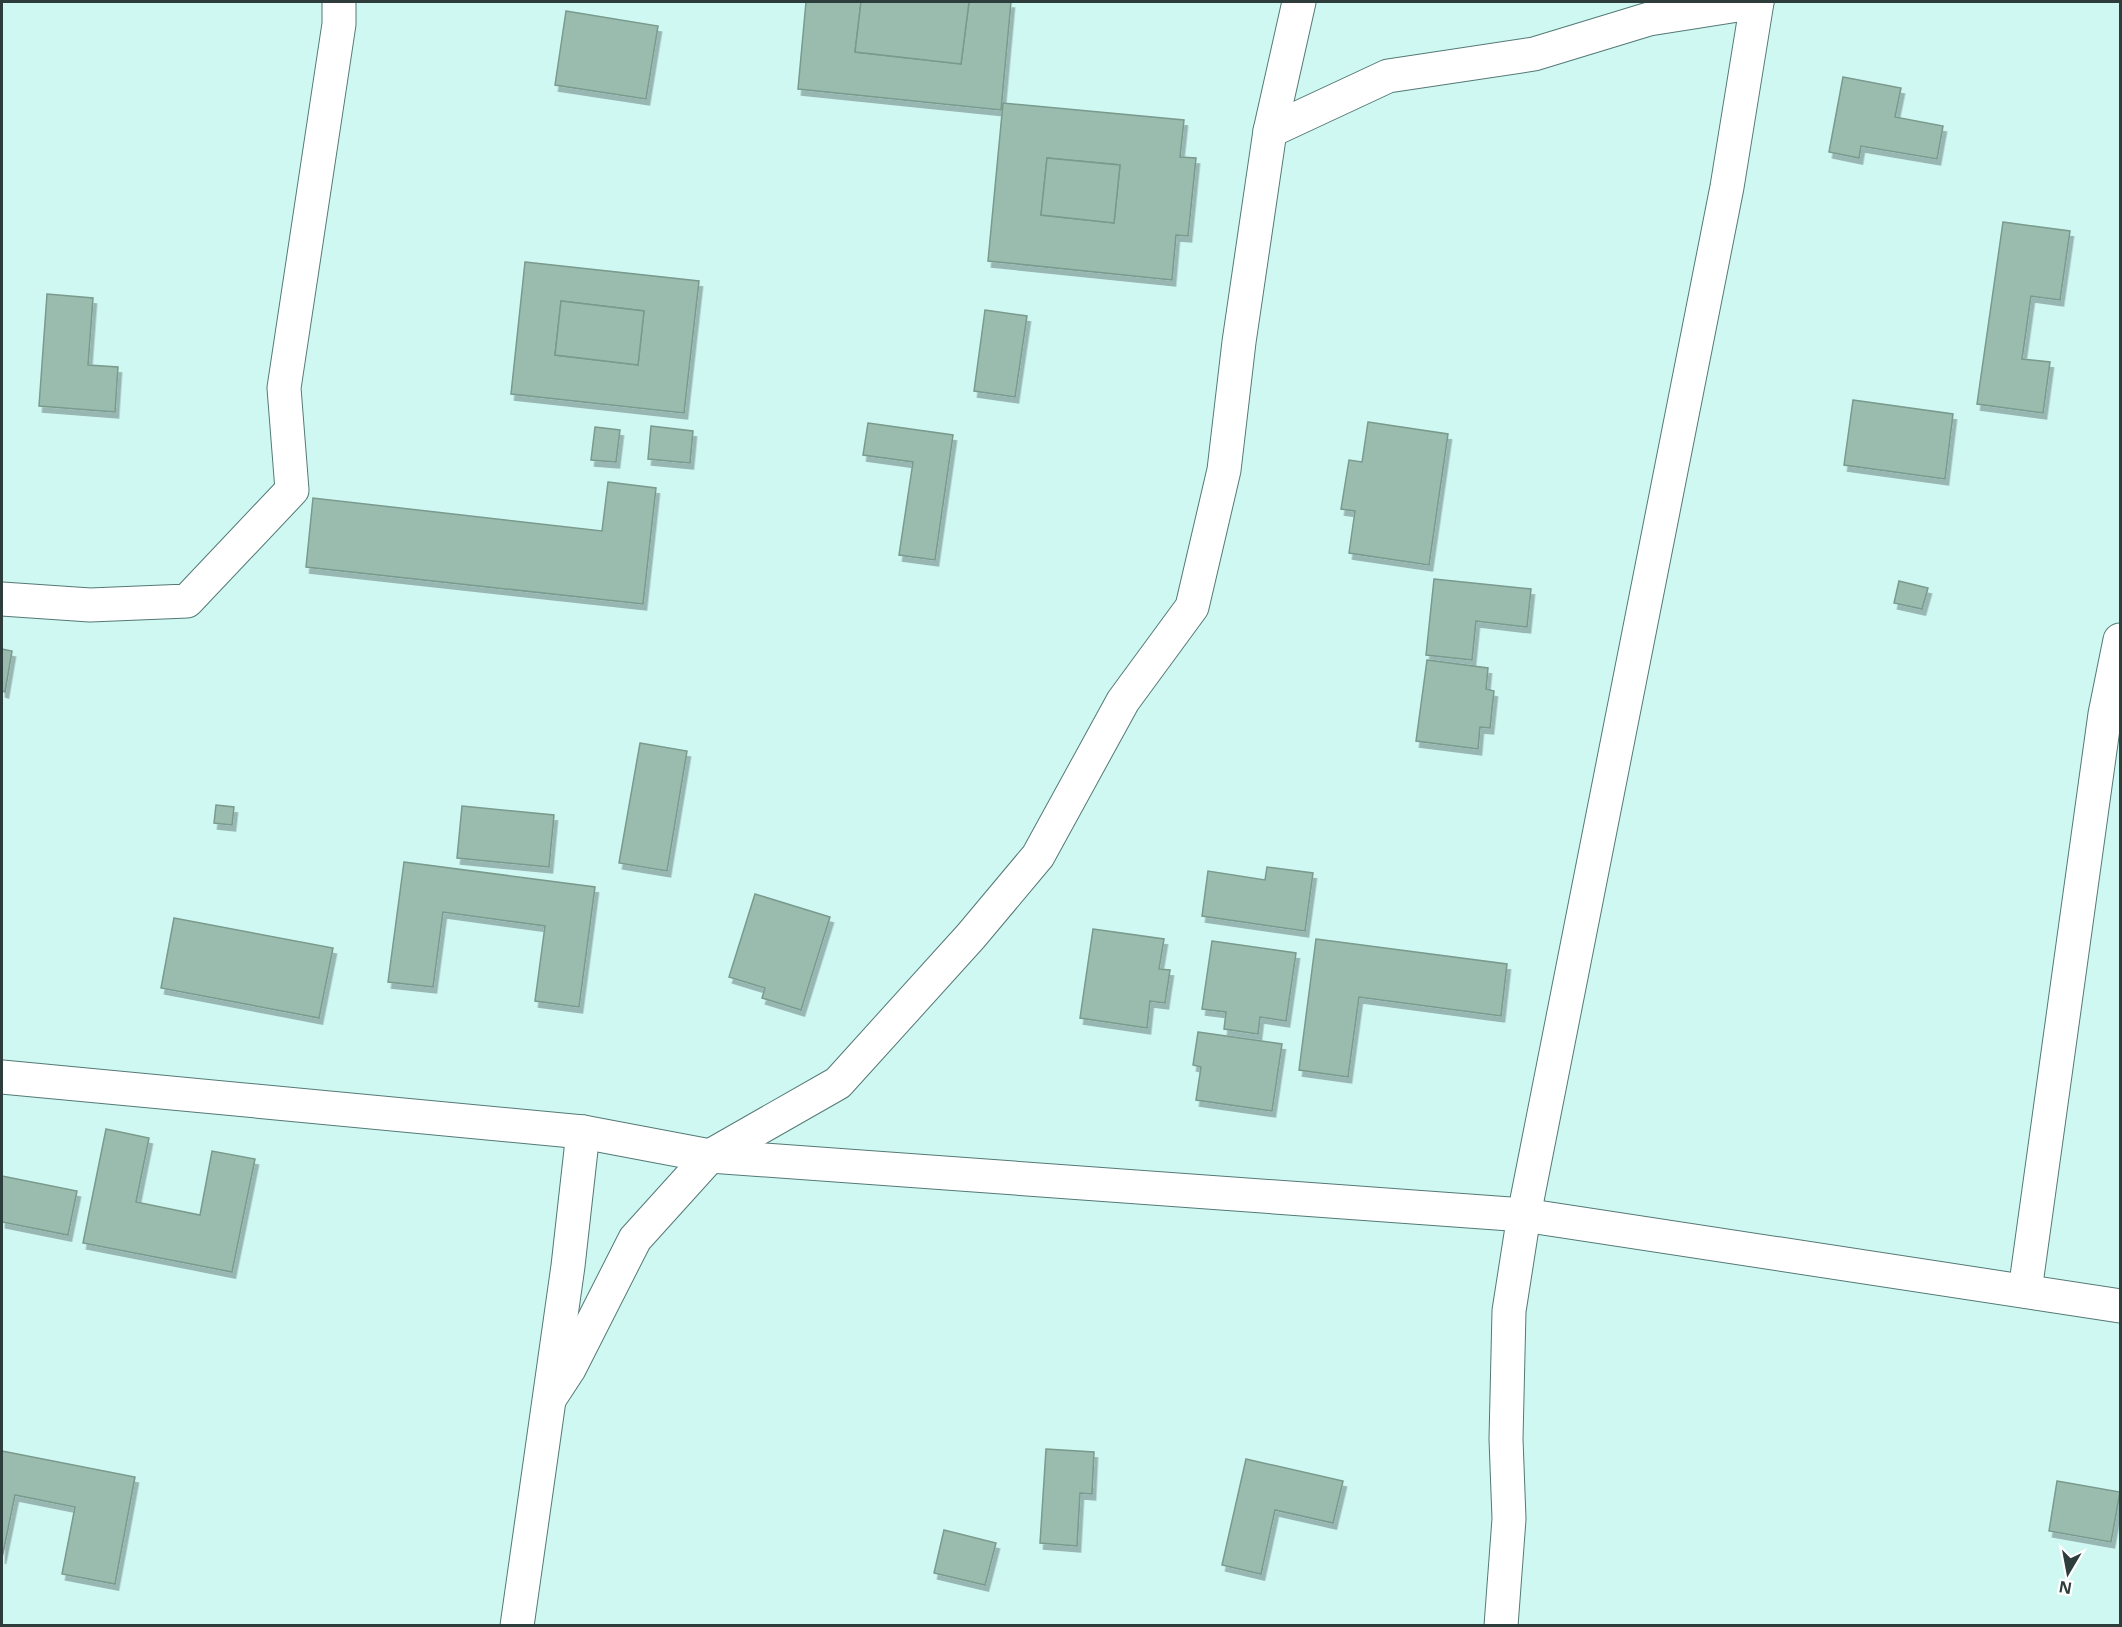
<svg xmlns="http://www.w3.org/2000/svg" width="2122" height="1627" viewBox="0 0 2122 1627" font-family="'Noto Sans',sans-serif">
<style>
.building{fill:#9abcae;stroke:#799a8d;stroke-width:1.5;fill-rule:evenodd;filter:url(#shadow)}
.lines{fill:none;stroke-linecap:round;stroke-linejoin:round}
.minor-casing{stroke:#547975;stroke-width:35}
.minor{stroke:#fff;stroke-width:33}
</style>
<defs>
<filter id="shadow"><feDropShadow dx="3.5" dy="6" stdDeviation="0" flood-color="#0004"/></filter>
</defs>
<rect width="100%" height="100%" fill="#cff8f3"/>
<g class="building">
<polygon points="806,2 861,2 855,52 961,64 969,2 1011,2 1001,110 798,89"/>
<polygon points="861,2 969,2 961,64 855,52"/>
<polygon points="566,11 658,26 646,99 555,85"/>
<polygon points="1843,77 1901,88 1895,117 1943,126 1937,159 1861,146 1859,158 1829,152"/>
<path d="M1003,103L1184,120L1180,157L1196,158L1188,236L1176,235L1172,280L988,261ZM1047,158L1120,165L1114,223L1041,215Z"/>
<polygon points="1047,158 1120,165 1114,223 1041,215"/>
<polygon points="2003,222 2070,231 2060,300 2031,296 2022,359 2050,362 2043,413 1977,404"/>
<path d="M525,262L699,281L684,413L511,394ZM561,301L644,311L638,365L555,355Z"/>
<polygon points="47,294 93,298 88,365 118,367 115,412 39,406"/>
<polygon points="561,301 644,311 638,365 555,355"/>
<polygon points="985,310 1027,316 1015,397 974,391"/>
<polygon points="1853,400 1953,414 1945,479 1844,465"/>
<polygon points="1368,422 1448,434 1429,565 1349,553 1355,511 1341,509 1349,460 1362,462"/>
<polygon points="868,423 953,435 935,560 899,555 913,462 863,455"/>
<polygon points="651,426 693,431 690,463 648,459"/>
<polygon points="595,427 620,430 616,462 591,460"/>
<polygon points="608,482 656,488 643,604 306,567 313,498 602,531"/>
<polygon points="1434,579 1531,589 1527,627 1476,621 1472,660 1426,655"/>
<polygon points="1899,581 1928,588 1922,609 1894,603"/>
<polygon points="2,649 12,651 5,692 2,691"/>
<polygon points="1427,660 1488,668 1486,689 1494,691 1490,728 1480,727 1478,749 1416,741"/>
<polygon points="640,743 687,751 667,871 619,863"/>
<polygon points="216,805 234,807 232,825 214,823"/>
<polygon points="462,806 554,815 549,867 457,858"/>
<polygon points="404,862 595,887 579,1007 535,1001 545,926 443,912 433,987 388,982"/>
<polygon points="1267,867 1313,873 1305,931 1202,916 1208,871 1265,880"/>
<polygon points="755,894 830,917 801,1010 762,998 765,988 729,977"/>
<polygon points="174,918 333,948 319,1018 161,988"/>
<polygon points="1093,929 1164,939 1159,969 1170,970 1165,1003 1150,1001 1147,1028 1080,1018"/>
<polygon points="1316,939 1507,964 1501,1016 1359,997 1348,1077 1299,1070"/>
<polygon points="1212,941 1296,953 1286,1021 1260,1017 1258,1034 1224,1029 1226,1012 1202,1009"/>
<polygon points="1198,1032 1282,1044 1272,1111 1196,1100 1201,1067 1193,1065"/>
<polygon points="106,1129 149,1138 136,1202 200,1215 212,1151 255,1159 232,1272 83,1243"/>
<polygon points="2,1176 77,1191 68,1235 2,1222"/>
<polygon points="1046,1449 1094,1452 1092,1494 1080,1493 1077,1546 1040,1543"/>
<polygon points="2,1451 135,1477 115,1584 62,1574 75,1507 15,1495 2,1558"/>
<polygon points="1246,1459 1343,1481 1333,1523 1275,1510 1261,1574 1222,1565"/>
<polygon points="2057,1481 2120,1492 2111,1542 2049,1531"/>
<polygon points="944,1530 996,1543 985,1585 934,1573"/>
</g>
<g class="lines">
<g class="minor-casing">
<g id="minor">
<polyline points="1270,131 1388,76 1534,54 1649,19 1757,2"/>
<polyline points="2,599 90,605 187,601 292,490 284,388 339,24 339,2"/>
<polyline points="2,1077 583,1132 710,1156 1524,1215 2120,1306"/>
<polyline points="2025,1291 2105,714 2120,640"/>
<polyline points="550,1398 569,1369 635,1239 710,1156 838,1083 971,936 1038,856 1123,701 1192,607 1224,470 1239,342 1270,131 1299,2"/>
<polyline points="517,1626 568,1266 583,1132"/>
<polyline points="1501,1626 1509,1519 1506,1439 1509,1311 1524,1215 1727,187 1757,2"/>
</g>
</g>
<use href="#minor" class="minor"/>
</g>
<rect width="2122" height="1627" fill="none" stroke="#2d3d3c" stroke-width="6"/>
<g transform="translate(2068 1573) rotate(190)" stroke="#ffffff" stroke-width="4.5" paint-order="stroke">
<path d="M0-4.5L10 22L0 15L-10 22Z" fill="#2d3d3c"/>
<text y="-9" font-size="16" font-weight="bold" text-anchor="middle" fill="#2d3d3c">N</text>
</g>
</svg>
